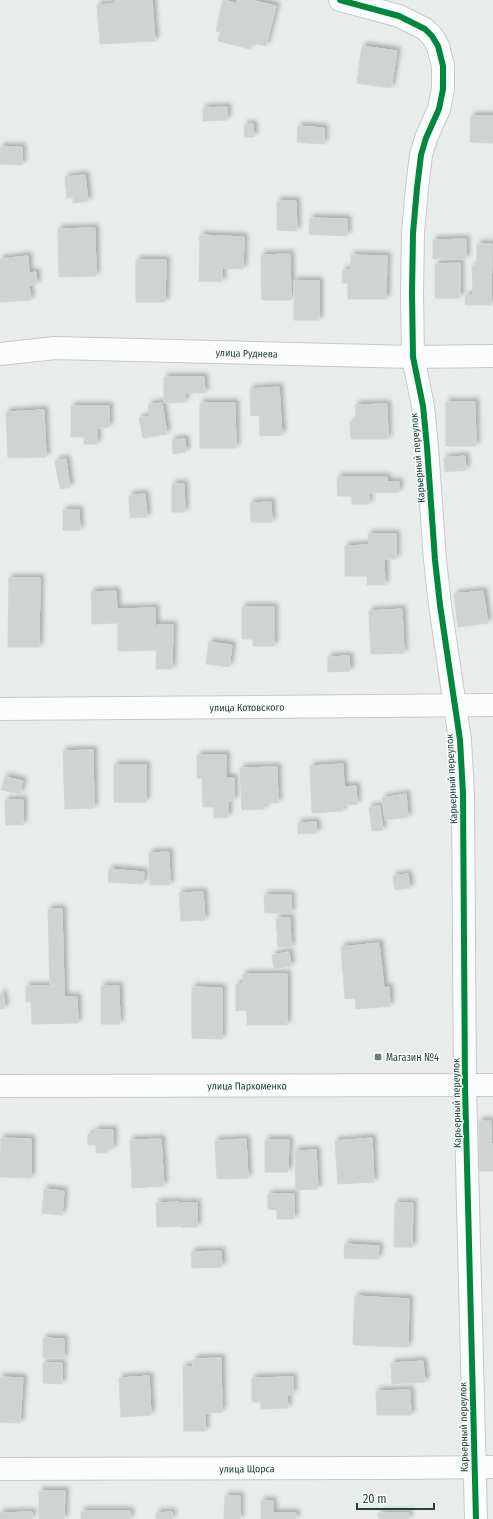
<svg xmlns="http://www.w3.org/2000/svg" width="493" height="1519" viewBox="0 0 493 1519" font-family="'Fira Sans Condensed',sans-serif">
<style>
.building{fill:#cfd4d2;stroke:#d1d6d4;filter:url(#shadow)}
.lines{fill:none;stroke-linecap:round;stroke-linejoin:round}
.minor-casing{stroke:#c5cac8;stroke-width:24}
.minor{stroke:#fcfcfc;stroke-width:22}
.cycleway-casing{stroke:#f7fbf9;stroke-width:8}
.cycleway{stroke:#00873e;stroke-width:6}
.poi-dot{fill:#697e78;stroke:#f7fbf9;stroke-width:1.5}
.labels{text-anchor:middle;stroke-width:3;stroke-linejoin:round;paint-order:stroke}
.street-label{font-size:10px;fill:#24423a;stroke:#f7fbf9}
.poi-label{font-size:10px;fill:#24423a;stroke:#f7fbf9;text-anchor:start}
</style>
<defs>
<filter id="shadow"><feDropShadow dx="3.5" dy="-3.5" stdDeviation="2" flood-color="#0004"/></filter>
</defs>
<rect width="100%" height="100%" fill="#e8edeb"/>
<g class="building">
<polygon points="117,0 152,0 155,41 100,44 97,5 112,4"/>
<polygon points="223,0 236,3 237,0 251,0 276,6 266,46 251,43 250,49 218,41 220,32 216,31"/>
<polygon points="362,46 397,51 391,88 357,83"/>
<polygon points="227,107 227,120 203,121 203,108"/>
<polygon points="471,116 493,116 493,143 470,142"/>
<polygon points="253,124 254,137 245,137 244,125"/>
<polygon points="298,126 324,128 324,144 297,142"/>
<polygon points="0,147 22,147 22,165 0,164"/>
<polygon points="85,175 88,201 73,203 73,197 67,198 65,177"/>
<polygon points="277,201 296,201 297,231 277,230"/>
<polygon points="310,218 347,219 347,236 309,234"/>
<polygon points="95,228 96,276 59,277 58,229"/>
<polygon points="200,235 244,237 243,269 222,268 222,282 199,281"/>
<polygon points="466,239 466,259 433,259 433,240"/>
<polygon points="477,244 492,244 491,305 465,305 466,295 473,295 472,266 477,266"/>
<polygon points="290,254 291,300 262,300 261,255"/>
<polygon points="351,255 387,256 386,299 348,299 348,283 342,283 343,270 351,270"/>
<polygon points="28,256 29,273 36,272 37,284 29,285 31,300 0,302 0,259"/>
<polygon points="136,260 166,260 165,302 136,302"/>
<polygon points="460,263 460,298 435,298 435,264"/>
<rect x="294" y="281" width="25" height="39"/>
<polygon points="164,377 204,377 205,393 185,393 185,402 164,403"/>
<polygon points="279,387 282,435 260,436 259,415 251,416 250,389"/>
<polygon points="446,402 475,402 476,446 446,446"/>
<polygon points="162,403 167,434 143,438 139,418 150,416 148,405"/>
<polygon points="200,403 235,403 236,448 200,448"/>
<polygon points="387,404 388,439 351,439 350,422 356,422 355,405"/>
<polygon points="71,406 109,406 109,427 97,428 97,444 84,444 84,437 71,437"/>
<polygon points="44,410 46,457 8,458 6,412"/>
<polygon points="185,439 186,452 173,454 172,440"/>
<polygon points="465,456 466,470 445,472 444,458"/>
<polygon points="66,459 70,487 60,489 55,461"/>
<polygon points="337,477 387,477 387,482 399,482 399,492 369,493 369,504 352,504 352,496 338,496"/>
<polygon points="172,484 184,484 185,512 172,512"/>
<polygon points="145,494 147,517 130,518 129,495"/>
<polygon points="271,502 272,522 251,522 250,503"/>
<polygon points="63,510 79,510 80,530 63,530"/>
<polygon points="368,534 396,534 396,559 384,559 385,585 367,585 367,576 345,576 345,546 369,545"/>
<polygon points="9,578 40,578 39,647 8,647"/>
<polygon points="116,591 117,609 155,608 156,650 118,651 118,623 92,624 91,592"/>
<polygon points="483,591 488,623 458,627 454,594"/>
<polygon points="242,607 274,607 274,646 253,646 253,639 242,639"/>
<polygon points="402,609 404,653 371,654 369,611"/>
<polygon points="157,625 173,625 172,669 156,669"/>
<polygon points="209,642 232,645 229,667 206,664"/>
<polygon points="349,656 350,671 328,672 328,657"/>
<polygon points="93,750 94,808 65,809 63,751"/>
<polygon points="197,755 226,755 226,778 234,778 234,800 228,801 228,817 214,818 214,807 203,807 202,778 197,778"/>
<polygon points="343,764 344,787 356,786 357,804 343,805 343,811 312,813 310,766"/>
<rect x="114" y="765" width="32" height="37"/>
<polygon points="277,767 278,803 264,803 264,809 242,810 240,768"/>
<polygon points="5,777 23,781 20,794 1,790"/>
<polygon points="406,794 408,817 385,820 382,798"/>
<polygon points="5,800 23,800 23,825 6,825"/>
<polygon points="380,806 383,830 372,831 369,807"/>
<polygon points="316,822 317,833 298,834 298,823"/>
<polygon points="169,852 170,885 150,885 149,853"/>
<polygon points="109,869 144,872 143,884 108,882"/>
<polygon points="408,874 410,888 395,890 393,876"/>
<polygon points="203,892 205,920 181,921 179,893"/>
<polygon points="264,895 291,895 291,913 265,913"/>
<polygon points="48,909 62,909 64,986 50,986"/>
<polygon points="276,918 290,918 291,947 278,947"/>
<polygon points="379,943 384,988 389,987 390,1006 356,1009 355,998 345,999 341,947"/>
<polygon points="289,952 291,966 274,969 272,955"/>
<polygon points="243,974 287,974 287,1025 247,1025 247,1010 236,1011 236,984 243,984"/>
<polygon points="26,986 64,986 64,997 77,997 78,1023 32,1024 31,1002 26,1002"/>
<polygon points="101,986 119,986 120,1024 101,1024"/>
<polygon points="192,987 222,988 222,1039 192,1038"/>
<polygon points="0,994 3,994 5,1008 0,1009"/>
<polygon points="479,1121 491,1121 491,1144 493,1144 493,1171 479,1171"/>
<polygon points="95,1130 113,1130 113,1149 107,1149 106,1153 96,1153 96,1145 88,1145 88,1134 95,1134"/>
<polygon points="1,1138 31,1139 31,1178 0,1177"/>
<polygon points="372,1138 374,1182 338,1184 335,1141"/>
<polygon points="161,1139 164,1186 132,1188 130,1140"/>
<polygon points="246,1139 248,1178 217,1179 215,1141"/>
<polygon points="265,1140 289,1140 288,1172 265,1172"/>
<polygon points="316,1150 318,1189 296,1190 295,1151"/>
<polygon points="44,1189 64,1191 62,1215 42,1213"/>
<polygon points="268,1194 294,1194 294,1219 277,1219 277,1210 268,1209"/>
<polygon points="179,1202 180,1226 157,1227 156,1203"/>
<rect x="181" y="1203" width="16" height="24"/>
<polygon points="395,1203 413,1203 412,1247 394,1247"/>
<polygon points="345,1244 379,1246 378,1259 344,1258"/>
<polygon points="221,1251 222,1267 192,1268 191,1252"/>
<polygon points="355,1296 409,1299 408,1347 353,1345"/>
<polygon points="43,1338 64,1339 64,1358 43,1358"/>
<polygon points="221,1358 222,1412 205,1413 205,1431 184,1431 183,1367 193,1367 193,1359"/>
<polygon points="423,1361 425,1382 392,1384 391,1363"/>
<polygon points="43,1363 62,1363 62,1384 43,1383"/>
<polygon points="149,1376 151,1415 121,1417 119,1378"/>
<polygon points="0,1377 23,1378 20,1423 0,1422"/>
<polygon points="293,1377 293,1394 287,1395 288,1408 261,1409 261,1402 252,1402 252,1378"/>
<polygon points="410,1390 411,1415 377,1415 376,1391"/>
<polygon points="39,1491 65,1491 64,1519 39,1519"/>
<polygon points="225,1496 240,1496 240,1519 224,1519"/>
<polygon points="261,1501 273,1501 273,1513 296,1513 296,1519 261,1519"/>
<rect x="81" y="1511" width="49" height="8"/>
<polygon points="32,1512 32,1519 0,1519 0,1513"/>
<polygon points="172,1512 172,1519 156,1519 156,1513"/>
<polygon points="378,1513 409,1513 409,1519 379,1519"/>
</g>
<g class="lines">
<g class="minor-casing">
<g id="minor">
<polyline points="340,0 399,16 425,29 432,36 438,46 443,66 443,89 439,109 426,138 421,155 417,188 413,233 412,293 413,357 423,406 427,447 435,560 440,605 460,740 463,794 465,1086 476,1519"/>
<path id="s1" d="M0,354L55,348L413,357L493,356"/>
<path id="s2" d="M0,709L493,705"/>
<path id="s3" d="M0,1086L493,1085"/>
<path id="s4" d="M0,1469L393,1468L493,1467"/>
</g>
</g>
<use href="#minor" class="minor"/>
<g class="cycleway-casing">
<polyline id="cycleway" points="340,0 399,16 425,29 432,36 438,46 443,66 443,89 439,109 426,138 421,155 417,188 413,233 412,293 413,357 423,406 427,447 435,560 440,605 460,740 463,794 465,1086 476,1519"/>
</g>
<use href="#cycleway" class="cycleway"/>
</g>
<rect class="poi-dot" x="374" y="1053" width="8" height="8" rx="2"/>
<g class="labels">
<g class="street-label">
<text dy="4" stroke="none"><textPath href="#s1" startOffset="247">улица Руднева</textPath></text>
<text transform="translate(417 458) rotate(-95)" y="4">Карьерный переулок</text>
<text dy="4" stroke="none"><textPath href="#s2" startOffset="247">улица Котовского</textPath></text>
<text transform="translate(451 779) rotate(-93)" y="4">Карьерный переулок</text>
<text dy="4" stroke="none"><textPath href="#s3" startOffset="247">улица Пархоменко</textPath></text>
<text transform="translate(456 1103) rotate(-91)" y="4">Карьерный переулок</text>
<text transform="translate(463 1427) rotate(-91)" y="4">Карьерный переулок</text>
<text dy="4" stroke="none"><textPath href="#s4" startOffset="247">улица Щорса</textPath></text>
</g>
<g class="poi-label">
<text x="386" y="1061">Магазин №4</text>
</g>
</g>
<path d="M357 1503v6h77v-6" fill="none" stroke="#24423a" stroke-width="2"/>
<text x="363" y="1503" font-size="12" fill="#24423a" stroke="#f7fbf9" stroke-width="3" paint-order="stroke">20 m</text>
</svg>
